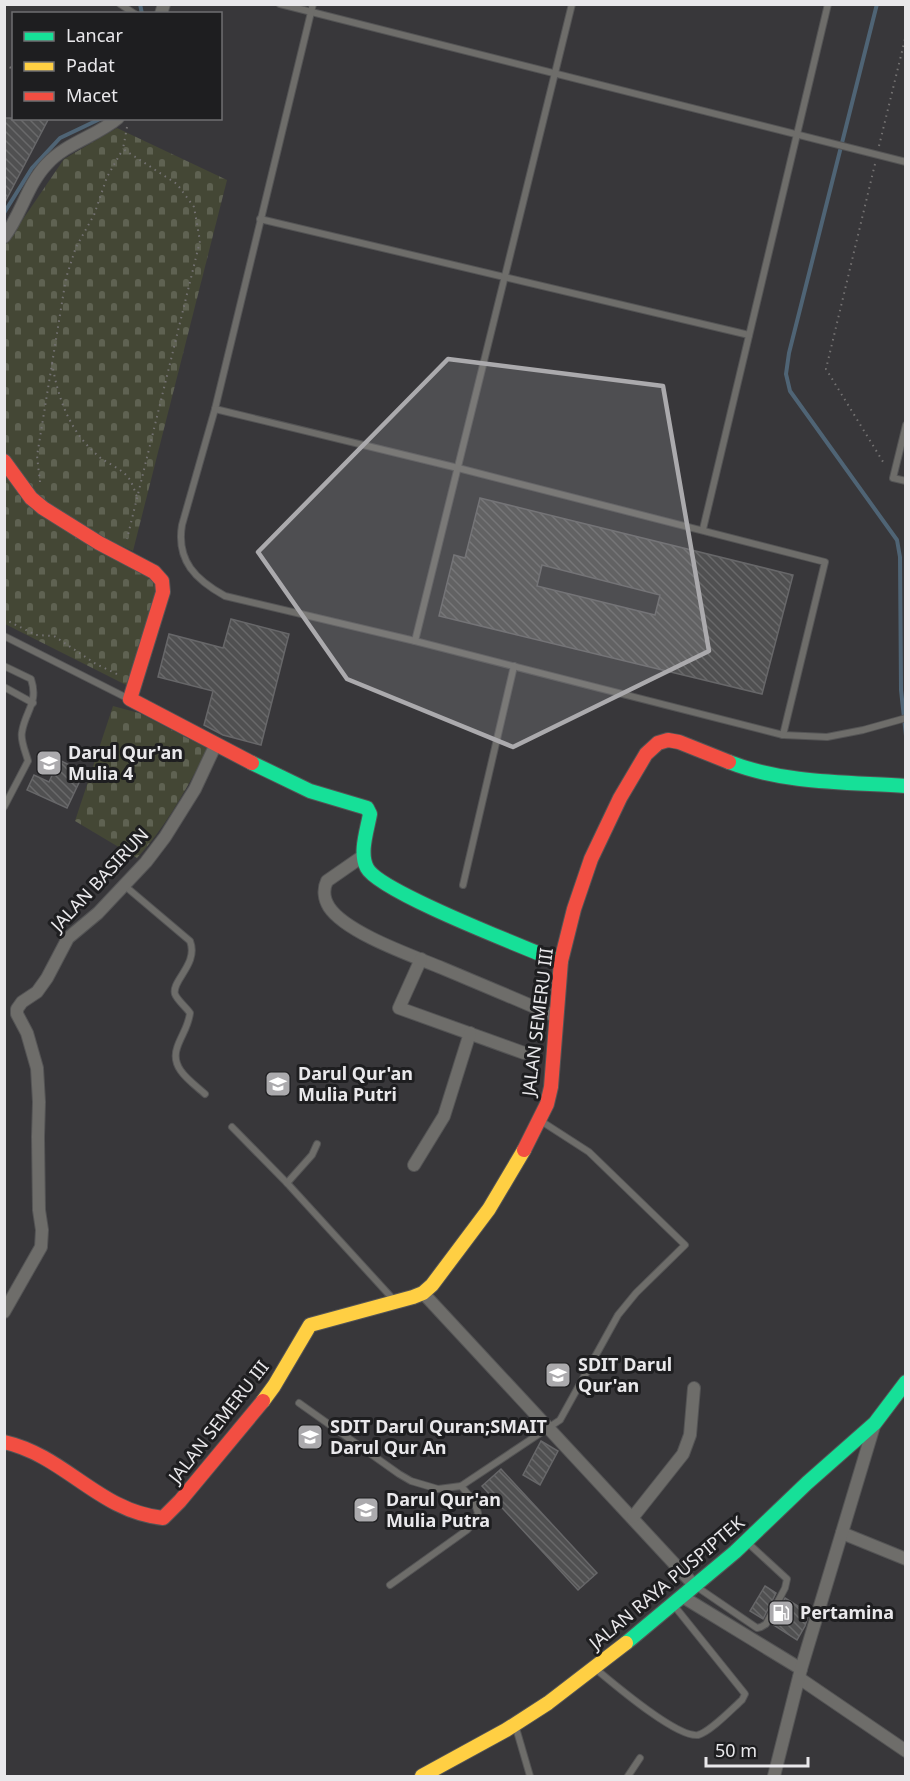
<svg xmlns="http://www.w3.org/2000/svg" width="910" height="1781" viewBox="0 0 910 1781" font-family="'Noto Sans',sans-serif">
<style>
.cemetery{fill:url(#cemetery-stones)}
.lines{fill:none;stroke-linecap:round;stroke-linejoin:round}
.stream{stroke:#4f6475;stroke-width:4}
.building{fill:url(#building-back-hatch);stroke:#676769;stroke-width:1.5;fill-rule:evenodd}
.lane-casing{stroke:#545455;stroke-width:8}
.street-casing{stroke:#545455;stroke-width:14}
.fast-casing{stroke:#545455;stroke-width:16}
.slow-casing{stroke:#545455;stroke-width:16}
.jam-casing{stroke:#545455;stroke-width:16}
.path{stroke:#747272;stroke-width:2;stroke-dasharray:1.5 4.5;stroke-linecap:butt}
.lane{stroke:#6e6d6a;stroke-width:6}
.street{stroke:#6e6d6a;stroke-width:12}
.fast{stroke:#16e098;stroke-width:14}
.slow{stroke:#ffcf43;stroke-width:14}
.jam{stroke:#f24e42;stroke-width:14}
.marked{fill:#abaaad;fill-opacity:0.2;stroke:#abaaad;stroke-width:4.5;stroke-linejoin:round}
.labels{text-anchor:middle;stroke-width:6;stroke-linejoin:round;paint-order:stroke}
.poi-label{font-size:18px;font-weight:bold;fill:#e9e8eb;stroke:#1e1e20;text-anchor:start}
.street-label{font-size:18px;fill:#e9e8eb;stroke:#1e1e20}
</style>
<defs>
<pattern id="cemetery-stones" width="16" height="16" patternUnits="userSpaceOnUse" patternTransform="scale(1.5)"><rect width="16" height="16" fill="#444735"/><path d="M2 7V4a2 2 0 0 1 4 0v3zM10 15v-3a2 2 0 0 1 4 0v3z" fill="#5f6252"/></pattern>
<pattern id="building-back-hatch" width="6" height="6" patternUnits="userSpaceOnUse" patternTransform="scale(1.5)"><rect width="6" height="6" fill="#505051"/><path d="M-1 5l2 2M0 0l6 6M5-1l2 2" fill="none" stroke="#69696a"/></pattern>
</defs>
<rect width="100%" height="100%" fill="#38373a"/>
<g class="cemetery">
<polygon points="117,128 227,180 133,551 102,537 42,500 15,469 5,451 4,247 64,159"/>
<polygon points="4,472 151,576 158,586 128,686 5,624"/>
<path d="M113,706L139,713L208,749C187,787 167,826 137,858L75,821Z"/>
</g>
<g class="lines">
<g class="stream">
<polyline points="140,4 142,14"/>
<polyline points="877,4 789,353 786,374 790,391 897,540 900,557 901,690 906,736"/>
<polyline points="4,213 32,168 60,138 102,118"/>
</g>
</g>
<g class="building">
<polygon points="4,118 49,118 4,204"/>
<path d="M480,498L793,575L762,694L439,616L454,555L465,558ZM542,565L660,595L655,615L537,586Z"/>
<polygon points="231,619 289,634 261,745 223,735 204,725 213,691 158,677 169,634 223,648"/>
<polygon points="59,760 84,772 67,808 27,790 34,775 49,782"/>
<polygon points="541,1441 558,1451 540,1485 523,1475"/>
<polygon points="501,1469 597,1573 578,1590 482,1486"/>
<polygon points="765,1586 776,1593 763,1619 750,1611"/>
<polygon points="785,1598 809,1613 805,1626 797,1640 772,1624"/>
</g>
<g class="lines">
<g class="lane-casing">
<g id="lane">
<polyline points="120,4 135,14"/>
<polyline points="280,4 906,162"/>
<path d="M313,4L215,409L182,525C176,561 196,580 225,596L415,641L783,735L827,737L863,730L906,718"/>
<polyline points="260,219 749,335"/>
<polyline points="215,409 458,468 825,562 783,735"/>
<polyline points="906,425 893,478 906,481"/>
<polyline points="703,529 828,4"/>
<polyline points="4,636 127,698"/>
<polyline points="415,641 572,4"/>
<path d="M4,666L31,679C39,703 25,711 22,732C20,740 26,753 28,761L4,807"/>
<polyline points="4,687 33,703"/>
<polyline points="463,885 514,666"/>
<path d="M125,886L190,941C199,964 171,981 175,994C177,1000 186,1007 190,1013C188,1028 181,1035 177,1048C170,1069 192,1082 205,1094"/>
<polyline points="232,1127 287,1183 393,1299"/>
<polyline points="287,1183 312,1155 317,1144"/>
<polyline points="299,1403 399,1474 411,1481 438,1489 461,1486 560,1420 618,1315 636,1293 685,1245 589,1152 541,1121"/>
<polyline points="390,1585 467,1530 474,1522 478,1513 474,1501 461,1486"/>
<polyline points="697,1587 757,1628 761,1627 766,1624 785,1588 787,1579 749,1544"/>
<path d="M597,1670C615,1685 677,1738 698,1735C710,1732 732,1709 742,1700L745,1694L676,1608"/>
<polyline points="516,1728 530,1776"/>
<polyline points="628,1776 640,1758"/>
</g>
</g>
<g class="street-casing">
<g id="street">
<polyline points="161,14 164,4"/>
<path d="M4,237C21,215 27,185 47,164C66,143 97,136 118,118"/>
<path d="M363,856L327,881C323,889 324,899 329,907C346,933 413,956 442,968C480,984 519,1000 557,1017"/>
<polyline points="421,959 399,1008 524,1053"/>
<polyline points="414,1165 444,1116 470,1033"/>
<polyline points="423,1293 695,1586"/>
<polyline points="4,1312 41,1247 42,1230 39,1210 38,1137 39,1102 37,1068 27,1033 17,1014 17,1009 22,1002 37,992 47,978 68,938 98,913 146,862 165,837 195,789 216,744"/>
<polyline points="633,1517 683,1454 690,1435 694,1388"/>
<polyline points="842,1533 906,1559"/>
<polyline points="683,1597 801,1669"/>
<polyline points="799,1678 906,1751"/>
<polyline points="774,1776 801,1669 874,1426"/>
</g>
</g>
<g class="fast-casing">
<g id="fast">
<path d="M729,762C785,784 846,782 906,786"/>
<path d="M252,763L310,791L367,808L370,814C367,831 359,853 367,868C379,891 514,943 545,956L561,961"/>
<polyline points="626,1643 735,1552 807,1483 875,1423 906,1382"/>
</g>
</g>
<g class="slow-casing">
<g id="slow">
<polyline points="263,1401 274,1386 310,1325 413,1297 423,1293 432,1285 489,1209 524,1150"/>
<polyline points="422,1776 506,1730 548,1703 626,1643"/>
</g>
</g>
<g class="jam-casing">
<g id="jam">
<polyline points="4,461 31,498 43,508 99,543 154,572 162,581 163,592 130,699 252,763"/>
<polyline points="524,1150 547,1104 551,1087 561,961 574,909 591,859 620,798 646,754 658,743 668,740 679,742 729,762"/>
<path d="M4,1442C66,1456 98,1511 163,1518L180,1501L263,1401"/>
</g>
</g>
<g class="path">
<polyline points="4,65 14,69"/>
<polyline points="127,127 123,149 177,184 194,207 200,241 127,539"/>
<polyline points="879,146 906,35"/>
<polyline points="875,164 826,369 885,465"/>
<path d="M52,363C58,398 69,430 96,454C106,464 123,468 130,480C133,485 135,492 137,497"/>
<polyline points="40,482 37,456 66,278 76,247 94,215 107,177 123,149"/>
<polyline points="4,619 36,635 54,636 96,664 121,676"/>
</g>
<use href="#lane" class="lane"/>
<use href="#street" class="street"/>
<use href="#fast" class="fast"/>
<use href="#slow" class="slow"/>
<use href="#jam" class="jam"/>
</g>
<path class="marked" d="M448,359L663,386L709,651L513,747L347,679L258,552Z"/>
<defs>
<g id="school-square" transform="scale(1.35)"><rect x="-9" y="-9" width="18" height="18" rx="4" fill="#abaaad" stroke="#1e1e20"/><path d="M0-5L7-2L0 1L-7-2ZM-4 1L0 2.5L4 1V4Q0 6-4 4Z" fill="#fff"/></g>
<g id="fuel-square" transform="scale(1.35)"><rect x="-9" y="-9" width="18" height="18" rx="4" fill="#abaaad" stroke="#1e1e20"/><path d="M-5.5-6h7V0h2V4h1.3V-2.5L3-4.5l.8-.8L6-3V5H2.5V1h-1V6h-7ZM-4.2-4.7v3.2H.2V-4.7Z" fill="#fff"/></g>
</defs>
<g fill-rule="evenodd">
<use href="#school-square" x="49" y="763"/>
<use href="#school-square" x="278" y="1084"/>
<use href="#school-square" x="558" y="1375"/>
<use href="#school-square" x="310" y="1437"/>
<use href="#school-square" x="366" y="1510"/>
<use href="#fuel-square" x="781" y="1613"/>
</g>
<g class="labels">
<g class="poi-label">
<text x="68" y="759">Darul Qur'an<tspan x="68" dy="21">Mulia 4</tspan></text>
<text x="298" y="1080">Darul Qur'an<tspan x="298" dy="21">Mulia Putri</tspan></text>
<text x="578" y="1371">SDIT Darul<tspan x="578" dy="21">Qur'an</tspan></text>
<text x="330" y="1433">SDIT Darul Quran;SMAIT<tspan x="330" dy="21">Darul Qur An</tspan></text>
<text x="386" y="1506">Darul Qur'an<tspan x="386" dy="21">Mulia Putra</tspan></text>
<text x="800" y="1619">Pertamina</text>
</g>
<g class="street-label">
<text transform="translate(100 880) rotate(-47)" y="6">JALAN BASIRUN</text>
<text transform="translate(538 1022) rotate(-83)" y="6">JALAN SEMERU III</text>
<text transform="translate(219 1422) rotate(-52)" y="6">JALAN SEMERU III</text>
<text transform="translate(667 1583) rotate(-40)" y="6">JALAN RAYA PUSPIPTEK</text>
</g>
</g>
<rect width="910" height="1781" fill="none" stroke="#e9e8eb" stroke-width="12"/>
<rect x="12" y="12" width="210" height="108" fill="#1e1e20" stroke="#6f6f71" stroke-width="1.5"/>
<rect x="24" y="32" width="30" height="9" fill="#16e098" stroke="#6f6f71" stroke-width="1.5"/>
<text x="66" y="42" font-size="18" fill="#e9e8eb">Lancar</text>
<rect x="24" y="62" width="30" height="9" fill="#ffcf43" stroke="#6f6f71" stroke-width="1.5"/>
<text x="66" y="72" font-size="18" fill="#e9e8eb">Padat</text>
<rect x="24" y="92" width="30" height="9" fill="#f24e42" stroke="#6f6f71" stroke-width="1.5"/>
<text x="66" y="102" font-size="18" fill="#e9e8eb">Macet</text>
<path d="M706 1757v9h102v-9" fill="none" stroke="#e9e8eb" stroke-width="3"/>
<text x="715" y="1757" font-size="18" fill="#e9e8eb" stroke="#1e1e20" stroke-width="4.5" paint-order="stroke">50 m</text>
</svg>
